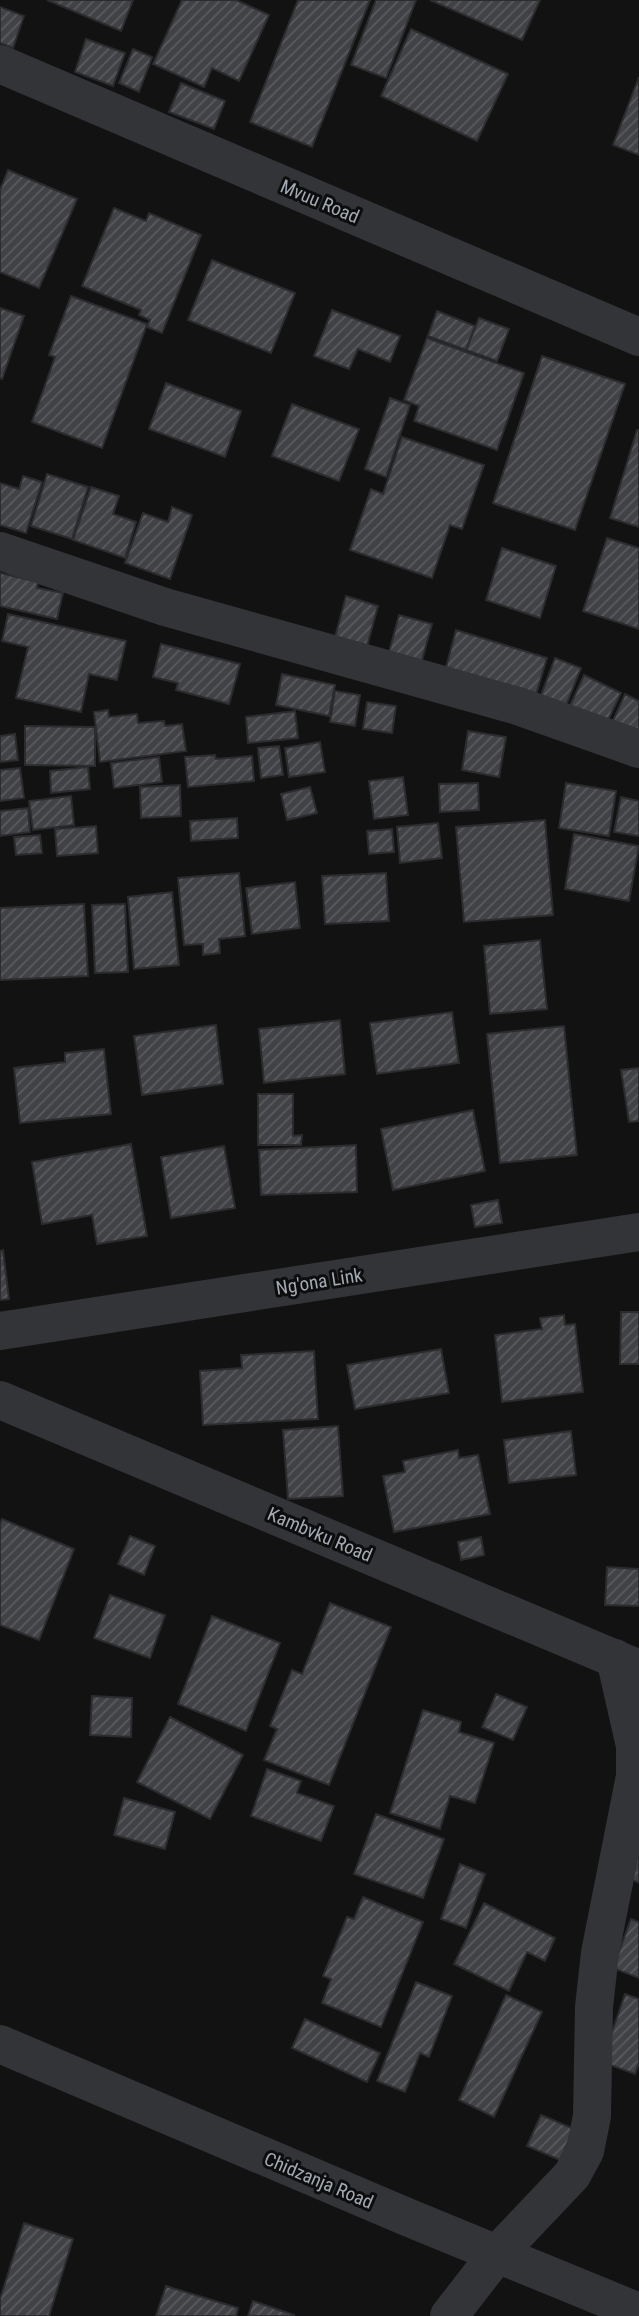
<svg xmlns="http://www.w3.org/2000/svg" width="639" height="2316" viewBox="0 0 639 2316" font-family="'Roboto Condensed',sans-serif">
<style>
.building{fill:url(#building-hatch);stroke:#2c2c2f;stroke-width:2}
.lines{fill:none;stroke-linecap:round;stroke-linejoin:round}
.minor{stroke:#333438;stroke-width:38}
.labels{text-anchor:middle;stroke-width:6;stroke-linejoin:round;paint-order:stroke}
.street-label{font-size:19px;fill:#a3aab3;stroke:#0d0d0e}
</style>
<defs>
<pattern id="building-hatch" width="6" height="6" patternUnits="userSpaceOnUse" patternTransform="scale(1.75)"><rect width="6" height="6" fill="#414246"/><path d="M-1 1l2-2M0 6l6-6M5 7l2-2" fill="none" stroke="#595b5e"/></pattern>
</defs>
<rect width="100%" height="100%" fill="#121213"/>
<g class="building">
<polygon points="47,0 133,0 121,31"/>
<polygon points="182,0 236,0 269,15 239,81 212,68 204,87 153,64"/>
<polygon points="298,0 370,0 312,147 250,122"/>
<polygon points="376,0 416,0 386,78 351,65"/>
<polygon points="430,0 540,0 522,40"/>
<polygon points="0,7 24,16 13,48 0,43"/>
<polygon points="411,29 508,74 477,141 381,96"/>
<polygon points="86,39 125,53 113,86 75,72"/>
<polygon points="133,49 152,57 139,92 119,83"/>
<polygon points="639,77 639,155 613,145"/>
<polygon points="181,83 225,101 214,129 169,112"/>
<polygon points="8,170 77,199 39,288 0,272 0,190"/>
<polygon points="114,208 146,221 149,213 201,235 162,333 147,327 150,320 139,315 141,310 82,286"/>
<polygon points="212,260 295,293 271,353 188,320"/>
<polygon points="71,296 147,324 102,448 32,422 55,357 49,355"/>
<polygon points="0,308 24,316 2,379 0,378"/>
<polygon points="332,310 400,336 390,362 358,349 349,369 314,356"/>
<polygon points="437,311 475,326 466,350 428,336"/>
<polygon points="479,318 509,329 497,361 466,350"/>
<polygon points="427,338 524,373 497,450 414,421 419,406 404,400"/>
<polygon points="542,356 625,384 575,530 493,503"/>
<polygon points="166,383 241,411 225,457 149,429"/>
<polygon points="390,398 410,405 386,477 365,469"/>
<polygon points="292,404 359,429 339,481 272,456"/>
<polygon points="637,430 639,430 639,527 610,518"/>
<polygon points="402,437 484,465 462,529 450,525 432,578 350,550 371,489 383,494"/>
<polygon points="47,474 88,487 72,539 31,526"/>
<polygon points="23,476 42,482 26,533 0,525 0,483 19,489"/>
<polygon points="91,487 119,496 113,514 136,522 125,558 73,540"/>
<polygon points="172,507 192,515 170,579 125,563 143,513 168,522"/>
<polygon points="607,538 639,548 639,629 583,611"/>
<polygon points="502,548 556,566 540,618 486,600"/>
<polygon points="0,573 38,582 37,588 63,593 57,619 0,606"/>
<polygon points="346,596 378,606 366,650 334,641"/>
<polygon points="8,614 126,641 117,680 89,674 81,712 16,698 28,647 2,641"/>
<polygon points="399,615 432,624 419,671 386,663"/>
<polygon points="456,630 547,658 535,698 445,671"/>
<polygon points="161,644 240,664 229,704 176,690 178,683 153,677"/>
<polygon points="555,658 581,668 563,713 538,703"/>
<polygon points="282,674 335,685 329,716 276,705"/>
<polygon points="584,675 621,693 604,729 567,712"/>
<polygon points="335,691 360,695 355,726 330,722"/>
<polygon points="625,694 639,701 639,743 609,729"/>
<polygon points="367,702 396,706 392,733 363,729"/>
<polygon points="108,710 109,717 137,714 138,723 164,721 165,726 182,724 186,751 100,762 94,712"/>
<polygon points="295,711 298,738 248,743 246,717"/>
<polygon points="25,726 95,727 95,766 25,765"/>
<polygon points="468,731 506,737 499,777 462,770"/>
<polygon points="15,734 18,760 0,762 0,736"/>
<polygon points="320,742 325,772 289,777 285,748"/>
<polygon points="279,746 283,775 261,778 258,748"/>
<polygon points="215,755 216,759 252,756 254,781 188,787 185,757"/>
<polygon points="159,757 162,782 114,788 111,763"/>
<polygon points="88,767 90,789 51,793 50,771"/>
<polygon points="20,768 24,798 0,801 0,770"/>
<polygon points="403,777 408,815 374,819 369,781"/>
<polygon points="478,783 479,810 440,812 439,784"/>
<polygon points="566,783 616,791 609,836 559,828"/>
<polygon points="180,785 181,816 141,818 140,787"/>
<polygon points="310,787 317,813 287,820 281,794"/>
<polygon points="71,796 74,825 33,830 29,801"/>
<polygon points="621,797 639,801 639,836 614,832"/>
<polygon points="28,808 30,832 0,836 0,811"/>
<polygon points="237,818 238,838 191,841 190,821"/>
<polygon points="545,820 553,915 464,922 456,827"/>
<polygon points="438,823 442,858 400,863 397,827"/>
<polygon points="96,826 98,853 57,856 55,829"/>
<polygon points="392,829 394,852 369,854 367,831"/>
<polygon points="574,834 639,846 629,901 565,889"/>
<polygon points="40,835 42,853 16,855 14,837"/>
<polygon points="239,873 245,936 219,939 220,953 203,955 203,944 184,945 178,878"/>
<polygon points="386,873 389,921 325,924 322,876"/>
<polygon points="295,882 300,928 252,934 246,888"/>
<polygon points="172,892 179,965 134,969 128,897"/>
<polygon points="84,904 88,976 0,980 0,908"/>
<polygon points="125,904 128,972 95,973 92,905"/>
<polygon points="540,940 547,1009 490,1014 484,946"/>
<polygon points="452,1012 459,1063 377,1074 370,1023"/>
<polygon points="340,1020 345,1074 264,1083 259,1029"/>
<polygon points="216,1025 223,1084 142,1095 134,1036"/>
<polygon points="564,1026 577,1155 500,1163 487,1034"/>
<polygon points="104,1049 111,1114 20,1123 14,1068 65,1062 65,1053"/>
<polygon points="639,1068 639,1121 629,1122 621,1070"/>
<polygon points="258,1094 293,1094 293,1136 302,1135 301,1145 258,1145"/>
<polygon points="473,1110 485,1171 393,1190 381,1129"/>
<polygon points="131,1144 147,1236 97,1244 92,1215 42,1224 32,1162"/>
<polygon points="356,1145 357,1192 261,1195 259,1150"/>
<polygon points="224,1146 235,1208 171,1218 161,1157"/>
<polygon points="498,1200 502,1223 475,1227 471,1205"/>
<polygon points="3,1250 9,1299 0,1300 0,1251"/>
<polygon points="621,1312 639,1312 639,1364 620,1364"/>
<polygon points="564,1315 565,1325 575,1324 583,1392 502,1402 495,1335 542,1329 540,1318"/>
<polygon points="441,1349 449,1393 355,1409 347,1365"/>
<polygon points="314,1351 318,1419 203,1425 200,1371 242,1368 241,1355"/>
<polygon points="338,1426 343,1496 288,1499 283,1430"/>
<polygon points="571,1431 576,1475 509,1483 504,1440"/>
<polygon points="458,1450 459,1458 478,1455 490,1514 394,1532 383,1476 405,1472 403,1461"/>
<polygon points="2,1519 74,1549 39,1640 0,1625 0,1525"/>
<polygon points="130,1536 155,1546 144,1575 118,1564"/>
<polygon points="481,1537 484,1555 461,1560 458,1542"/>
<polygon points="607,1567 639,1569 639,1606 605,1605"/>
<polygon points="110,1595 165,1615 150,1658 94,1638"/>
<polygon points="330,1603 391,1627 329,1785 264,1760 277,1729 270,1726 292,1670 302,1674"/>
<polygon points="212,1616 280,1643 246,1731 178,1704"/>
<polygon points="496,1694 527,1707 513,1740 482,1727"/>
<polygon points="92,1696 132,1698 131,1737 90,1735"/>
<polygon points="423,1710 461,1722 459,1732 494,1743 475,1803 450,1796 440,1829 390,1813"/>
<polygon points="170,1717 243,1755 210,1819 137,1782"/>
<polygon points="267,1769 301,1781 297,1793 334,1806 321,1841 251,1816"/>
<polygon points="124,1798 175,1812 165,1849 114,1835"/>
<polygon points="376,1814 444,1839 423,1898 354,1874"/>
<polygon points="639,1847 639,1883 627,1877"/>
<polygon points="460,1864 485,1874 466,1928 441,1919"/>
<polygon points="363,1897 423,1922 381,2027 322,2003 331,1979 323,1976 347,1917 354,1919"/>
<polygon points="484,1903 555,1938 545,1961 527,1952 509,1991 454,1964"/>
<polygon points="631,1919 639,1922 639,1978 613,1968"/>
<polygon points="416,1982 452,1996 429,2057 420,2053 405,2092 377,2081"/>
<polygon points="625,1994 639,1999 639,2063 635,2074 602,2062"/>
<polygon points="506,1995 542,2012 494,2117 459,2100"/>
<polygon points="305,2019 380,2053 367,2082 292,2048"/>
<polygon points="541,2115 574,2129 560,2160 527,2146"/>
<polygon points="24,2223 73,2239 49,2316 0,2316 0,2299"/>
<polygon points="166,2286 238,2308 236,2316 156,2316"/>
<polygon points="253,2301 294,2315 294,2316 248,2316"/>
</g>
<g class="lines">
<g class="minor">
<polyline points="0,64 639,337"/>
<polyline points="0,551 165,607 518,706 639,749"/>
<polyline points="0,1331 639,1232"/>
<polyline points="0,1400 637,1668"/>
<polyline points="0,2044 407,2217 639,2312"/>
<polyline points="449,2316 497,2254 572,2175 585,2151 592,2116 594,2007 600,1953 635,1776 635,1746 615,1658"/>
</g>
</g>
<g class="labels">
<g class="street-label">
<text transform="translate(320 201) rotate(23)" y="7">Mvuu Road</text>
<text transform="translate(319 1281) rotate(-9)" y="7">Ng'ona Link</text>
<text transform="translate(320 1534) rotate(23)" y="7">Kambvku Road</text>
<text transform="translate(319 2180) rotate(23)" y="7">Chidzanja Road</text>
</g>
</g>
</svg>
